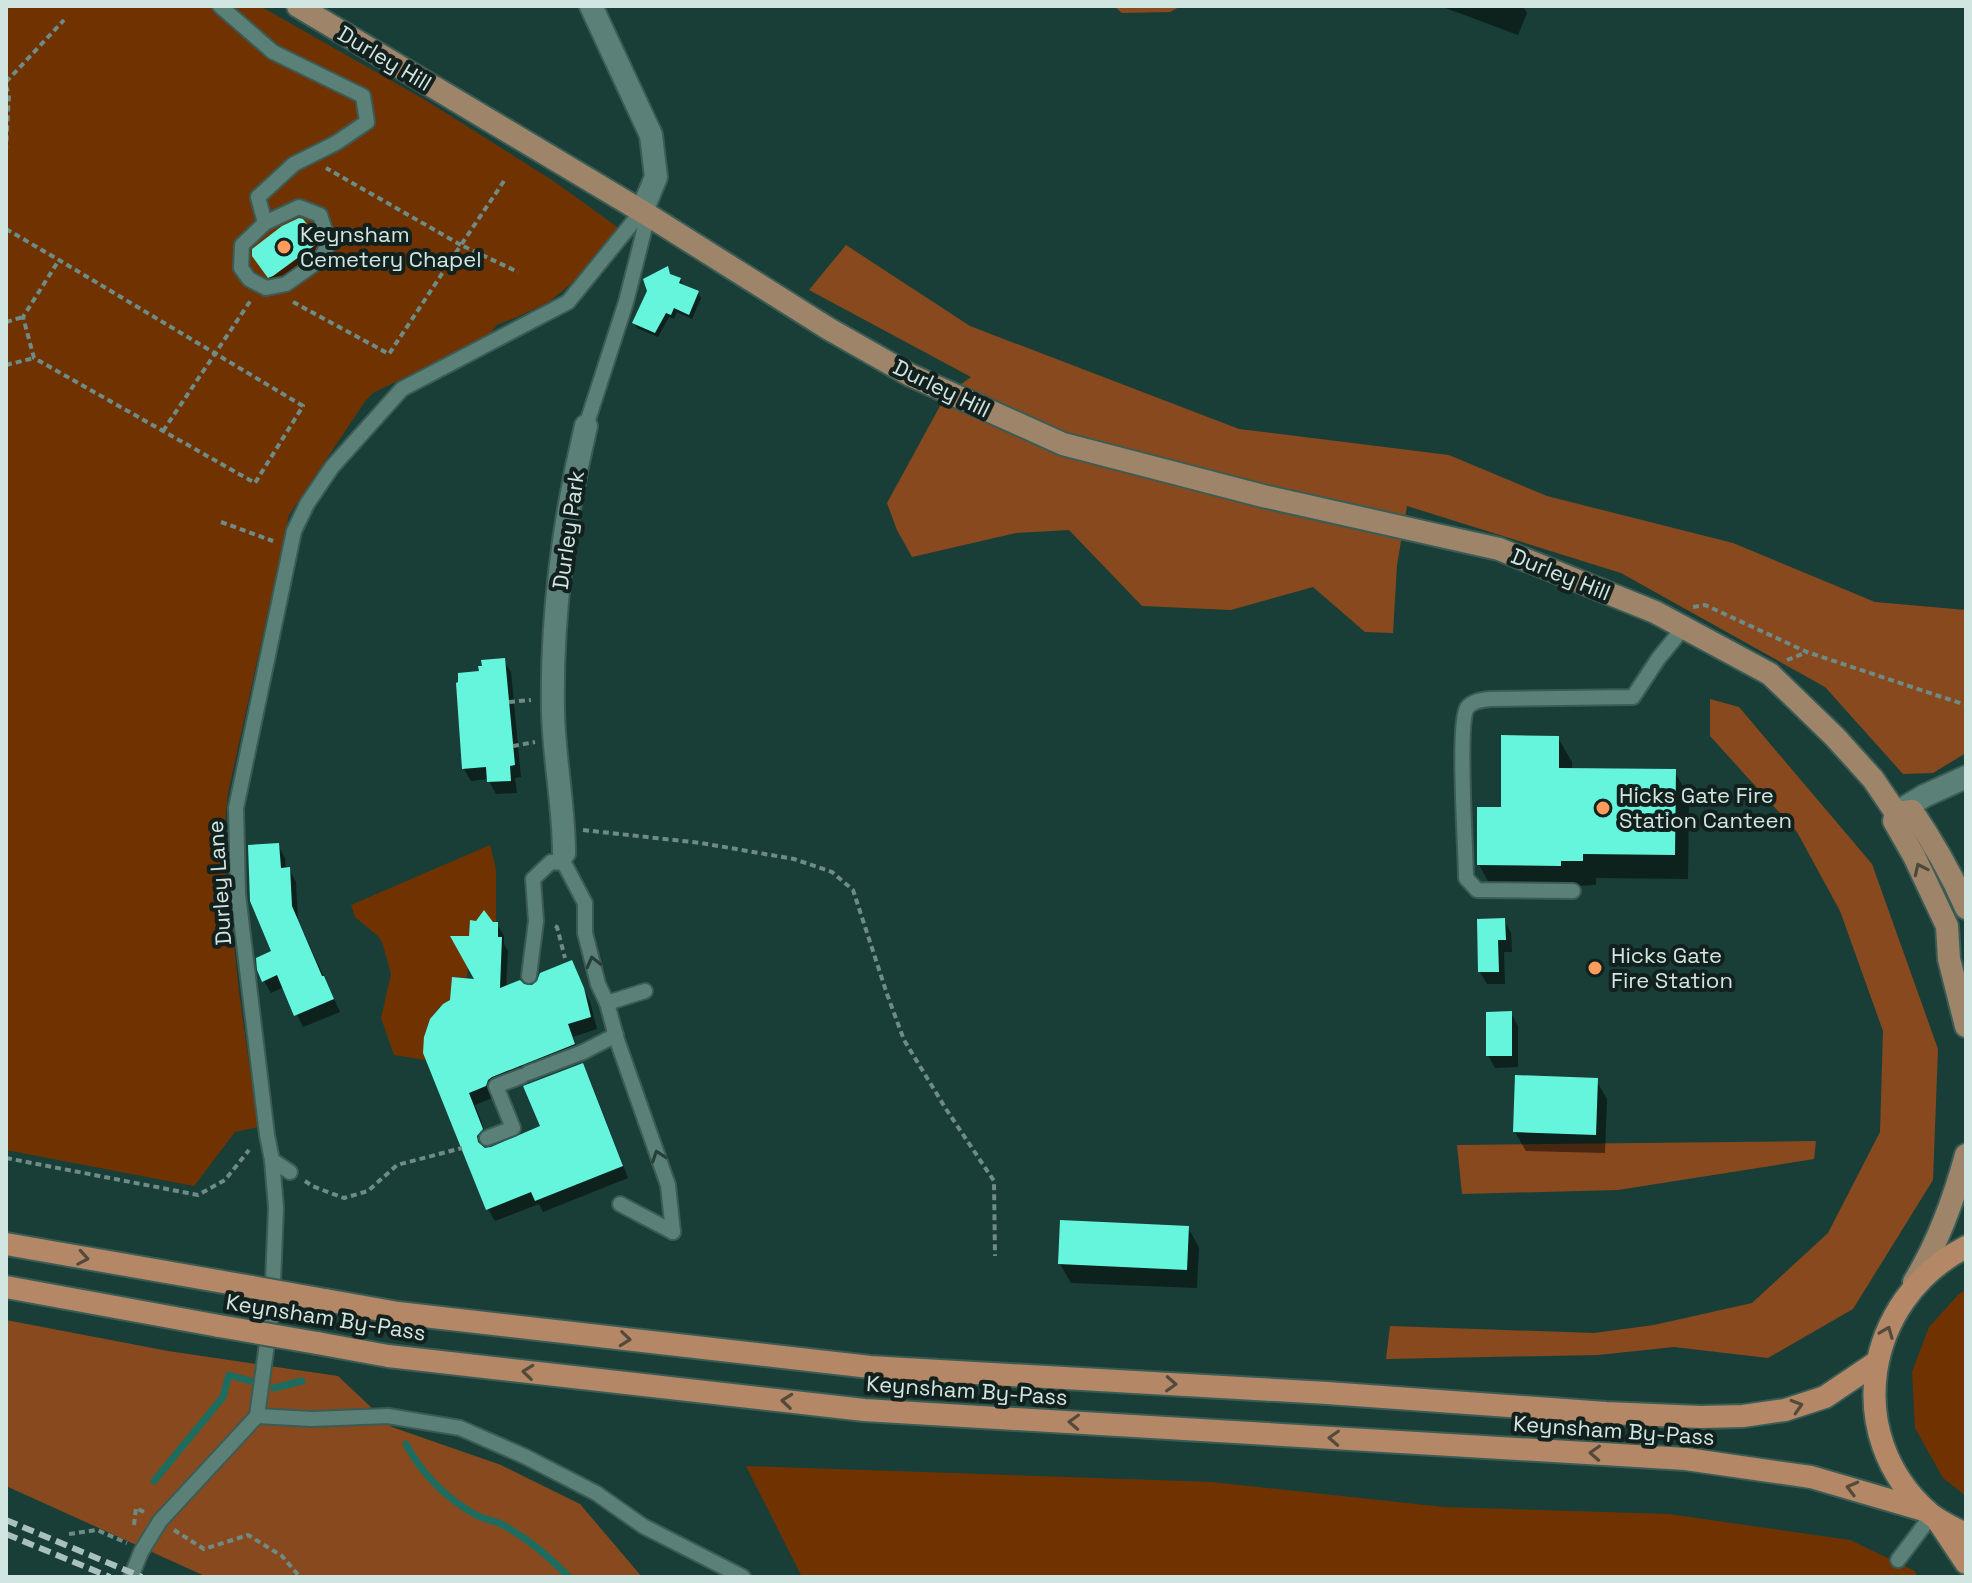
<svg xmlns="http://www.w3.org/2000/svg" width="1972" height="1583" viewBox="0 0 1972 1583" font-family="'Space Grotesk',sans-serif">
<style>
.green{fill:#703300}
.forest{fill:#89491e}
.shadow{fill:#0007}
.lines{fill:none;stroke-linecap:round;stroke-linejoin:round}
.stream{stroke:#1c6c5f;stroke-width:7}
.building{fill:#65f5dd}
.service-casing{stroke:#3b5b55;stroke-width:18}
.minor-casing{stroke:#3b5b55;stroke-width:26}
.primary-casing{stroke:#3b5b55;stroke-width:26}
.trunk-casing{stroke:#3b5b55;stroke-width:26}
.path{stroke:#6e8b85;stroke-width:4;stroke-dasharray:6 4;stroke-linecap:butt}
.service{stroke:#5b8078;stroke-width:14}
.minor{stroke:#5b8078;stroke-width:22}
.primary{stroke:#9e856a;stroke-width:22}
.trunk{stroke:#b48766;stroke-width:22}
.rail{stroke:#a9c1bc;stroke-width:6;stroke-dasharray:12 6;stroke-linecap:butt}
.trunk-bridge-casing{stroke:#3b5b55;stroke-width:26;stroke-linecap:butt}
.trunk-bridge{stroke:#b48766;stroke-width:22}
.oneway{stroke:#4a493c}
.oneway2{stroke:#283e39}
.oneway3{stroke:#534a3b}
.poi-dot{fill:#ff9b5b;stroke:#12211e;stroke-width:3}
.labels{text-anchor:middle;stroke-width:8;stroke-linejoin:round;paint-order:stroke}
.street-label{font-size:22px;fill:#d2e6e1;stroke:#12211e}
.poi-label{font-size:22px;fill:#d2e6e1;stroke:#12211e;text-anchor:start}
</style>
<rect width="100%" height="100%" fill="#193e37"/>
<g class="green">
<polygon points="6,6 260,6 427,101 555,182 620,229 572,283 549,302 515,318 498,324 487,337 373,393 366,400 289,515 228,793 223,841 239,992 258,1127 235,1132 194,1186 6,1150"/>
<path d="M490,845L496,869V922L492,921L488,916L480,915L476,921H470L469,936H459L456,939L469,951L467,978L452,977L450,1000C428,1012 420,1036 426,1060L394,1055L381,1018L391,974L383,945L379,937L355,917L351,905Z"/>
<polygon points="1966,1290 1966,1496 1943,1478 1915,1428 1912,1372 1929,1327 1959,1294"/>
<polygon points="746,1466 1212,1482 1444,1507 1669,1514 1850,1540 1915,1571 1917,1577 802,1577"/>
</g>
<g class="forest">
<polygon points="1114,6 1181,6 1170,12 1122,13"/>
<polygon points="846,245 970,326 1239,429 1449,455 1547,496 1733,543 1875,602 1966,610 1966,753 1933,773 1903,774 1825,687 1621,573 1407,506 1397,565 1393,633 1365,632 1313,587 1231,610 1142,606 1069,530 1016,533 912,557 897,530 887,503 946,395 971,377 809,290"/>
<polygon points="1710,699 1739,707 1872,864 1938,1049 1933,1180 1853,1309 1768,1358 1674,1347 1598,1355 1386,1359 1390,1326 1594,1333 1654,1325 1752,1303 1828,1233 1880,1132 1883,1031 1840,911 1797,832 1710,736"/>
<polygon points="1816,1141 1814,1159 1618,1190 1462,1194 1457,1145"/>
<polygon points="6,1320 168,1351 338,1376 392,1427 501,1465 580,1504 642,1577 207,1577 6,1486"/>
</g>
<g class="shadow">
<polygon points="1440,6 1523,6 1527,13 1518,35"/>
<polygon points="315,238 323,252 276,289 254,256"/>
<polygon points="671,276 680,279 683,285 698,293 701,298 692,319 677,312 674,319 669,317 658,337 637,328 634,323"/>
<polygon points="503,660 511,672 521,777 515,778 517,793 496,794 488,779 471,781 464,769 481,673"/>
<polygon points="1558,738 1572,762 1572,771 1674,771 1689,796 1688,879 1596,878 1596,885 1493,890 1479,865 1503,809"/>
<polygon points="278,845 285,858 286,870 289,869 296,882 298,920 340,1012 303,1027 284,987 271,993 264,981 274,952"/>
<polygon points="1504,920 1511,933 1512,952 1504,952 1505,984 1487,984 1480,972"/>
<polygon points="491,923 497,924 504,936 504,944 508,951 506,988 533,988 571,962 590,1002 597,1029 573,1037 580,1057 494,1093 492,1098 475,1105 489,1142 482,1150 491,1149 542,1127 582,1065 589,1077 628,1178 543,1212 539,1204 495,1221 488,1209 425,1052 478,981 471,938"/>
<polygon points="1511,1013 1518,1026 1518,1067 1495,1068 1488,1055"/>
<polygon points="1596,1080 1607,1099 1605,1153 1526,1151 1515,1132"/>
<polygon points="1188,1228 1199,1247 1197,1288 1071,1283 1060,1264"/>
</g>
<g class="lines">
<g class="stream">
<polyline points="274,1388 302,1381"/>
<path d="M406,1444C421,1473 447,1499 476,1515C485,1520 496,1520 505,1526C531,1541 548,1556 569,1577"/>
<polyline points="154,1481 223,1397 229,1375 257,1383"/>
</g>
</g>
<g class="building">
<polygon points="299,218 303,219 317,237 318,243 273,276 268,278 252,256 252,249 282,226"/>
<polygon points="668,266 670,274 681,278 679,283 699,291 689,315 674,308 671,315 666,313 655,333 632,323 647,291 643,279"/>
<polygon points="505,658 515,765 510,766 511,781 487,782 486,767 462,769 456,683 458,682 458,673 479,671 478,666 482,666 481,660"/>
<polygon points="1501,735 1559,736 1559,768 1676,769 1675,855 1583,854 1583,861 1561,861 1561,866 1477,865 1477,807 1501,807"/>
<polygon points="279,843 281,868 290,867 292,906 322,976 324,976 334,999 294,1016 277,975 262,982 257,970 256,958 271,951 250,901 248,845"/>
<polygon points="484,910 493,922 498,922 498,937 502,937 500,988 520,980 524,984 532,985 537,981 540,973 572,960 584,988 591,1017 568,1024 575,1044 492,1077 488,1080 486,1086 469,1093 483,1129 477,1136 478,1142 485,1148 491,1147 540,1126 523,1086 583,1063 623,1166 535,1201 531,1192 486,1210 423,1053 424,1037 430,1019 443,1004 450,1000 452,977 474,979 450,936 469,936 470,920 476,921"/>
<polygon points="1505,918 1506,940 1498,940 1499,972 1478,972 1477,919"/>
<polygon points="1512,1011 1512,1056 1486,1056 1486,1012"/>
<polygon points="1515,1075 1598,1078 1596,1135 1513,1132"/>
<polygon points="1060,1220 1189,1226 1187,1270 1058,1264"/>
</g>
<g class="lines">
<g class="service-casing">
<g id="service">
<polyline points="220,6 273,52 363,96 367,122 336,143 294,164 258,197 265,223"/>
<polygon points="299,207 320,215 329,243 320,260 286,284 266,288 249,279 241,268 242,245 265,223"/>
<polyline points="586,426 626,302 648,215"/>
<polyline points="564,853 564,863 585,903 585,933 598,984 607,1003 617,1040 668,1185 673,1232"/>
<path d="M1573,891L1477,890L1466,878C1466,852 1457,724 1467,708C1472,701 1481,700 1490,699L1633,697L1658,659L1684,627"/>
<polyline points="529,976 536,921 533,879 551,862 564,863"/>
<polyline points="607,1003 645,991"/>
<polyline points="528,1073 583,1052 616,1035"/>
<polyline points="487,1138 513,1128 496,1086 522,1076"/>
<polyline points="272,1160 290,1172"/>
<polyline points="620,1204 673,1232"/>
<polyline points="257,1416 312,1419 388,1416 460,1428 524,1456 596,1493 643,1526 743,1577"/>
<polyline points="1898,1560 1932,1515"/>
<polyline points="131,1577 141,1552 160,1521 257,1416 272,1307 276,1208 272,1160 267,1135 238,894 236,808 294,531 307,504 332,467 402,389 568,302 642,211"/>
</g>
</g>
<g class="minor-casing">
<g id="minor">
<polyline points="591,6 651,135 656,177 642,211"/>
<polyline points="1896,813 1924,796 1966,777"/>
<path d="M564,853C564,806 554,759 553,712C551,618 564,517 586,426"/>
</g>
</g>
<g class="primary-casing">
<g id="primary">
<polyline points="298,6 648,215 829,329 910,375 1063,444 1263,496 1499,549 1655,612 1770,674 1835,737 1873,779 1896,813 1894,821 1914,856 1947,926 1949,959 1966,1026"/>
<path d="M1896,813L1912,811C1933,842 1951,873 1966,908"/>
<path d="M1914,1282C1938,1243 1954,1199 1966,1155"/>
</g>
</g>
<g class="trunk-casing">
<g id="trunk">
<polyline points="6,1244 229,1283"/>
<path d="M1966,1247C1864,1299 1841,1436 1929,1513C1940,1522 1953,1528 1966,1534"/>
<polyline points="6,1287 219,1326"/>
<polyline points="325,1300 398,1313 870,1367 1327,1393 1606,1413 1701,1417 1743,1416 1785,1410 1825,1397 1877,1362"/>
<polyline points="317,1343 388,1356 864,1410 1686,1459 1811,1477 1927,1511"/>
<polyline points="1938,1521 1966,1563"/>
</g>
</g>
<g class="path">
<polyline points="6,82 64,20"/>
<polyline points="6,86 9,94 6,150"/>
<polyline points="504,181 461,245 518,272"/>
<polyline points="6,229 59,260 303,406 255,483 34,358 23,317 59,260"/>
<polyline points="293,302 389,354 461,245 326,168"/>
<polyline points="6,322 23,317"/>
<polyline points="6,365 34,358"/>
<polyline points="163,431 251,300"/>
<polyline points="221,522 273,541"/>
<polyline points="1693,607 1705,605 1807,652 1966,705"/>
<polyline points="1787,660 1807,652"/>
<polyline points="509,702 531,700"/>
<polyline points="513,746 535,742"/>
<polyline points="583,830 701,843 794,859 832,872 853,890 887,994 904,1040 946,1109 994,1181 995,1256"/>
<polyline points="555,926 557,927 565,958"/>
<polyline points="6,1158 198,1195 225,1180 249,1150"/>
<polyline points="305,1181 312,1186 344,1198 368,1191 397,1165 462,1148"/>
<polyline points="134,1525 136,1508 146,1513"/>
<polyline points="174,1530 204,1549 248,1535 282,1556 300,1577"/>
<polyline points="69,1534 97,1530 127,1543"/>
</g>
<use href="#service" class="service"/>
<use href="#minor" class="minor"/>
<use href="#primary" class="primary"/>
<use href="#trunk" class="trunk"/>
<g class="rail">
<polyline points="6,1520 142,1577"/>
<polyline points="6,1534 110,1577"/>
</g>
<g class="trunk-bridge-casing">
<g id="trunk-bridge">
<polyline points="229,1283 325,1300"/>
<polyline points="219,1326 317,1343"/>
</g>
</g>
<use href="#trunk-bridge" class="trunk-bridge"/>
</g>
<defs><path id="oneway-chevron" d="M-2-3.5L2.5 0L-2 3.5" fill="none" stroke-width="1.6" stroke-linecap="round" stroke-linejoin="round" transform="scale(2)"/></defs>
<use class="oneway" href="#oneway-chevron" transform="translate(1920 869) rotate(-115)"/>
<g class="oneway2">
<use href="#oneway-chevron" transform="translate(593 962) rotate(-104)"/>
<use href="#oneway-chevron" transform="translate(658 1156) rotate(-109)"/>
</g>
<g class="oneway3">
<use href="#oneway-chevron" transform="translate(83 1258) rotate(10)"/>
<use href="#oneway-chevron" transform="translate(1887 1332) rotate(-68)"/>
<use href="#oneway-chevron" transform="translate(625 1339) rotate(6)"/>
<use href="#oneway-chevron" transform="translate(528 1372) rotate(-174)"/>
<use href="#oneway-chevron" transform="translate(1171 1384) rotate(3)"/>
<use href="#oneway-chevron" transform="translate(787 1401) rotate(-174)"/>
<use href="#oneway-chevron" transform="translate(1797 1406) rotate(-17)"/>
<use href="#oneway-chevron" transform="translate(1074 1422) rotate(-177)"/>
<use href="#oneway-chevron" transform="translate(1334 1438) rotate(-177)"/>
<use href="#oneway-chevron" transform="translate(1595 1453) rotate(-177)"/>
<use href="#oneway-chevron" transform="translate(1852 1488) rotate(-165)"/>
</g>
<g class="poi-dot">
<circle cx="284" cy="247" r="8"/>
<circle cx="1603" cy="808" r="8"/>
<circle cx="1595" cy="968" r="8"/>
</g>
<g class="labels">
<g class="street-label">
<text transform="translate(385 58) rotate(31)" y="8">Durley Hill</text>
<text transform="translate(942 388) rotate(26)" y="8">Durley Hill</text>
<text transform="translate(568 530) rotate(-82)" y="8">Durley Park</text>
<text transform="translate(1561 574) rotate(22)" y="8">Durley Hill</text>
<text transform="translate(219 883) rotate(-94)" y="8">Durley Lane</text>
<text transform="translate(326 1317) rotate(9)" y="8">Keynsham By-Pass</text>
<text transform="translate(967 1390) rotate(4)" y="8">Keynsham By-Pass</text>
<text transform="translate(1614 1430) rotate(4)" y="8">Keynsham By-Pass</text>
</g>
<g class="poi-label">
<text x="300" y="242">Keynsham<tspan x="300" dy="25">Cemetery Chapel</tspan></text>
<text x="1619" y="803">Hicks Gate Fire<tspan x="1619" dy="25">Station Canteen</tspan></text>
<text x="1611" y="963">Hicks Gate<tspan x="1611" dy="25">Fire Station</tspan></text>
</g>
</g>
<rect width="1972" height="1583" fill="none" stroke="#d2e6e1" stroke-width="16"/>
</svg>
